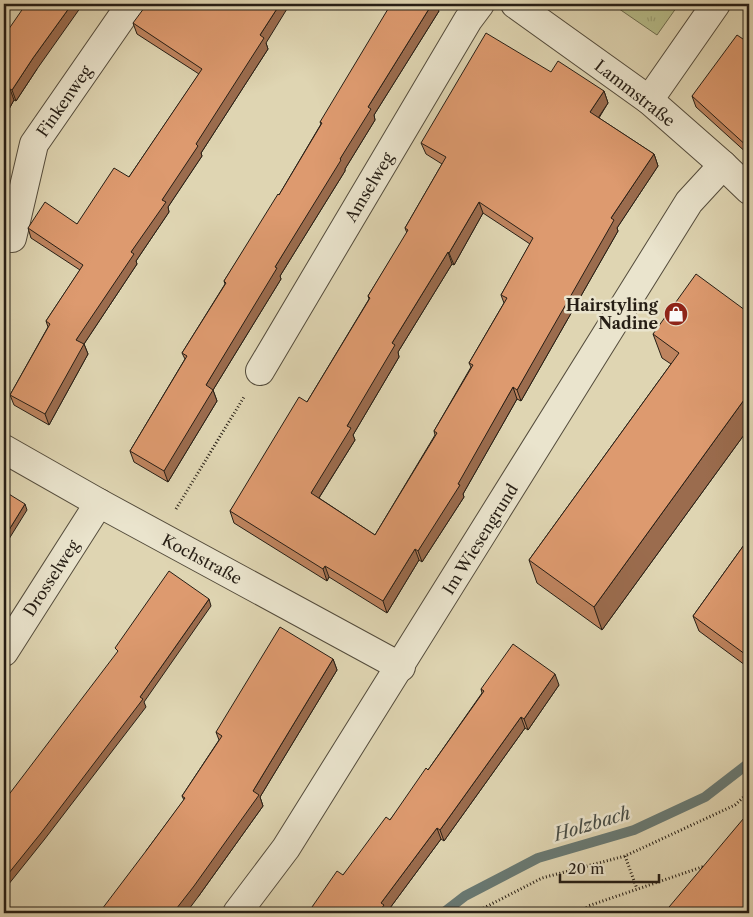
<svg xmlns="http://www.w3.org/2000/svg" width="753" height="917" viewBox="0 0 753 917" font-family="'Libre Caslon Text',serif">
<style>
.grass{fill:url(#grass-tufts);stroke:#6e6d4f}
.lines{fill:none;stroke-linecap:round;stroke-linejoin:round}
.stream{stroke:#697a74;stroke-width:10}
.minor-casing{stroke:#544c3c;stroke-width:30}
.path{stroke:#261e15;stroke-width:3;stroke-dasharray:1 2.5;stroke-linecap:butt}
.minor{stroke:#eae4cd;stroke-width:28}
.wall{fill:#be845f;stroke:#261e15;fill-rule:evenodd}
.shaded-wall{fill:#9b6c4e;stroke:#261e15}
.building{fill:#dd9a6f;stroke:#261e15;fill-rule:evenodd}
.labels{text-anchor:middle;stroke-width:5;stroke-linejoin:round;paint-order:stroke}
.street-label{font-size:16px;fill:#261e15;stroke:#eae4cd}
.poi-label{font-size:16px;font-weight:bold;fill:#261e15;stroke:#eae4cd;text-anchor:end}
.water-label{font-size:18px;font-style:italic;fill:#474c45;stroke:#eae4cd}
</style>
<defs>
<pattern id="grass-tufts" width="24" height="20" patternUnits="userSpaceOnUse" patternTransform="scale(1.25)"><rect width="24" height="20" fill="#b6bc89"/><path d="M3 7l-1-3M5 7V3M7 7l1-3M15 17l-1-3M17 17v-4M19 17l1-3" fill="none" stroke="#9ca175"/></pattern>
</defs>
<rect width="100%" height="100%" fill="#dfd5b2"/>
<filter id="stains"><feTurbulence type="fractalNoise" baseFrequency=".004" numOctaves="4"/><feColorMatrix values="0 0 0 0 .2 0 0 0 0 .09 0 0 0 0 .02 0 0 0 .5 -.17"/></filter>
<radialGradient id="worn" r=".72"><stop offset=".6" stop-color="#630" stop-opacity="0"/><stop offset="1" stop-color="#630" stop-opacity=".3"/></radialGradient>
<polygon class="grass" points="612,4 679,4 657,35"/>
<g class="lines">
<polyline class="stream" points="443,913 465,896 538,858 634,830 705,797 749,763"/>
<g class="minor-casing">
<g id="minor">
<polyline points="515,4 649,100 723,165 749,190"/>
<polyline points="649,100 716,4"/>
<polyline points="12,238 34,144 131,4"/>
<polyline points="260,371 468,20 480,4"/>
<polyline points="4,449 99,503 401,667"/>
<polyline points="4,652 99,503"/>
<polyline points="237,913 286,848 689,202 723,165"/>
</g>
</g>
<g class="path">
<polyline points="176,509 244,397"/>
<polyline points="625,856 637,889"/>
<polyline points="474,913 542,878 625,856 735,805 749,792"/>
<polyline points="582,913 588,906 702,867 705,870"/>
</g>
<use href="#minor" class="minor"/>
</g>
<g class="wall">
<polygon points="439,11 374,115 375,120 345,169 345,171 280,276 281,279 213,390 217,401 168,482 134,462 130,451 185,359 182,353 225,284 224,281 279,195 321,124 320,122"/>
<polygon points="133,23 266,43 268,49 201,153 202,156 168,207 169,212 136,261 137,264 84,344 88,354 49,425 14,405 10,395 48,327 46,321 80,270 31,238 28,228 77,224 129,177 199,74 137,34"/>
<polygon points="4,36 37,69 16,101 14,100 4,118"/>
<polygon points="749,43 749,155 696,107 692,96"/>
<path d="M551,72L604,91L608,103L599,118L654,154L658,166L617,228L618,231L521,401L517,399L463,494L464,497L422,562L419,560L387,613L329,577L327,581L234,523L230,511L307,402L369,299L368,296L407,233L405,228L442,164L426,154L421,143ZM483,213L530,244L501,295L504,303L469,363L471,367L434,431L435,435L375,535L319,498L355,440L353,435L399,357L398,352L452,264L454,265Z"/>
<polygon points="749,313 749,428 602,630 537,583 529,560 671,364 662,358 653,334"/>
<polygon points="749,538 749,668 699,631 693,616"/>
<polygon points="333,659 337,670 260,797 263,806 198,897 146,851 184,800 182,796 219,740 216,732"/>
<polygon points="559,685 528,730 525,728 444,841 441,839 387,912 387,913 309,913 312,909 312,907 343,875 390,820 428,770 482,693 481,689"/>
</g>
<g class="shaded-wall">
<polygon points="72,4 83,4 37,69 16,101 12,90 33,58"/>
<polygon points="280,4 290,4 266,43 268,49 201,153 202,156 168,207 169,212 136,261 137,264 84,344 88,354 49,425 45,414 76,340 131,252 260,35"/>
<polygon points="432,4 436,4 439,11 374,115 375,120 345,169 345,171 280,276 281,279 213,390 217,401 168,482 164,471 206,385 275,267 340,159 368,107"/>
<polygon points="10,89 14,100 4,118 4,100"/>
<polygon points="604,91 608,103 594,124 590,112"/>
<polygon points="654,154 658,166 617,228 618,231 521,401 517,390 611,218"/>
<polygon points="479,202 483,213 454,265 449,253"/>
<polygon points="448,252 452,264 398,352 399,357 353,435 355,440 315,504 311,493 392,343"/>
<polygon points="513,387 517,399 463,494 464,497 422,562 418,551"/>
<polygon points="749,393 749,428 602,630 594,607"/>
<polygon points="25,504 27,510 4,547 4,538"/>
<polygon points="415,549 419,560 387,613 383,601"/>
<polygon points="325,566 329,577 327,581 323,569"/>
<polygon points="209,599 211,606 144,702 146,707 44,840 4,890 4,879 140,697"/>
<polygon points="333,659 337,670 260,797 263,806 198,897 186,913 173,913 253,791"/>
<polygon points="555,674 559,685 528,730 524,719"/>
<polygon points="521,717 525,728 444,841 440,830"/>
<polygon points="437,828 441,839 387,912 387,913 378,913 381,903"/>
</g>
<g class="building">
<polygon points="26,4 72,4 33,58 12,90 10,89 4,100 4,36"/>
<polygon points="147,4 280,4 260,35 264,38 196,144 198,146 162,200 166,202 131,252 134,254 76,340 84,344 45,414 10,395 50,324 46,321 83,265 28,228 45,202 77,224 114,168 129,177 202,69 133,23"/>
<polygon points="391,4 432,4 368,107 371,109 340,159 341,160 275,267 277,268 206,385 213,390 164,471 130,451 187,356 182,353 226,283 224,281 278,194 279,195 322,123 320,122"/>
<path d="M486,33L551,72L558,61L604,91L590,112L654,154L611,218L614,220L517,390L513,387L458,484L460,485L418,551L415,549L383,601L325,566L323,569L230,511L299,397L307,402L370,298L368,296L408,230L405,228L446,157L421,143ZM479,202L533,238L501,295L507,298L469,363L473,365L434,431L437,433L375,535L311,493L351,428L347,426L395,345L392,343L448,252L449,253Z"/>
<polygon points="737,35 749,43 749,148 692,96"/>
<polygon points="696,274 749,313 749,393 594,607 529,560 679,353 653,334"/>
<polygon points="4,491 25,504 4,538"/>
<polygon points="749,538 749,657 693,616"/>
<polygon points="169,571 209,599 140,697 143,699 41,833 4,879 4,801 118,651 115,648"/>
<polygon points="280,627 333,659 253,791 259,795 194,886 173,913 99,913 146,851 185,798 182,796 222,736 216,732"/>
<polygon points="513,644 555,674 524,719 521,717 440,830 437,828 381,903 384,905 378,913 309,913 313,908 312,907 337,871 343,875 386,817 390,820 426,768 428,770 484,691 481,689"/>
<polygon points="749,812 749,912 748,913 664,913"/>
</g>
<defs>
<g id="shop-disc" transform="scale(1.25)"><circle r="9.5" fill="#8f2418" stroke="#eae4cd"/><path d="M-5-2.5h2.3a2.7 3.5 0 0 1 5.4 0H5L5.5 6h-11ZM-1.5-2.5h3a1.5 2.3 0 0 0-3 0Z" fill="#fff"/></g>
</defs>
<g fill-rule="evenodd">
<use href="#shop-disc" x="676" y="314"/>
</g>
<g class="labels">
<g class="street-label">
<text transform="translate(635 93) rotate(38)" y="6">Lammstraße</text>
<text transform="translate(64 101) rotate(-55)" y="6">Finkenweg</text>
<text transform="translate(369 187) rotate(-59)" y="6">Amselweg</text>
<text transform="translate(480 539) rotate(-58)" y="6">Im Wiesengrund</text>
<text transform="translate(202 559) rotate(28)" y="6">Kochstraße</text>
<text transform="translate(51 578) rotate(-57)" y="6">Drosselweg</text>
</g>
<g class="poi-label">
<text x="658" y="311">Hairstyling<tspan x="658" dy="18">Nadine</tspan></text>
</g>
<g class="water-label">
<text transform="translate(592 824) rotate(-17)" y="6">Holzbach</text>
</g>
</g>
<rect width="753" height="917" fill="none" stroke="#dfd5b2" stroke-width="20"/>
<rect x="5" y="5" width="743" height="907" fill="none" stroke="#261e15" stroke-width="2.5"/>
<rect x="10" y="10" width="733" height="897" fill="none" stroke="#261e15"/>
<path d="M560 874v8h99v-8" fill="none" stroke="#261e15" stroke-width="2.5"/>
<text x="568" y="874" font-size="15" fill="#261e15" stroke="#eae4cd" stroke-width="4" paint-order="stroke">20 m</text>
<rect width="100%" height="100%" filter="url(#stains)"/>
<rect width="100%" height="100%" fill="url(#worn)"/>
</svg>
